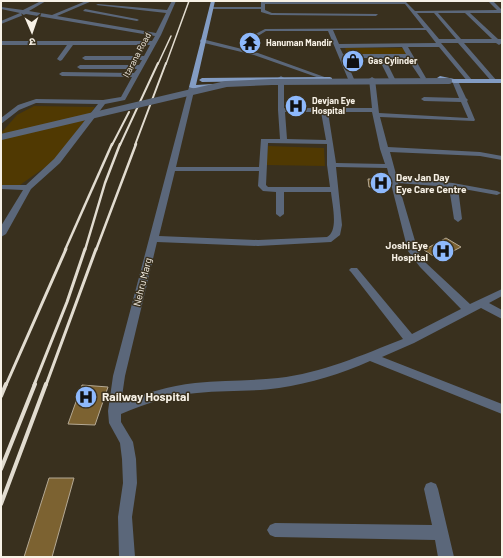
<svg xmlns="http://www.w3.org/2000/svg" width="503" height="558" viewBox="0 0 503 558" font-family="Barlow,'Noto Sans Devanagari',sans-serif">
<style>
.green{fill:#503902}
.building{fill:#7c6231;stroke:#b5a994}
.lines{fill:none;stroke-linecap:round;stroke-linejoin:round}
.minor{fill:#5b677a;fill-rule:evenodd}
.major{fill:#839cc3;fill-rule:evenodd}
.rail-far4{stroke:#e2dcd0;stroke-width:1.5}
.rail-far3{stroke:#e2dcd0;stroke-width:2}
.rail-far2{stroke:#e2dcd0;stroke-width:2.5}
.rail-far1{stroke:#e2dcd0;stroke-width:3}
.rail{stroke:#e2dcd0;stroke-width:4}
.minor-bridge{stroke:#5b677a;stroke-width:6}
.labels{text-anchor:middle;stroke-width:3;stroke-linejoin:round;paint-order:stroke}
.far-poi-label{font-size:9px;font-weight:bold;fill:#f7f1e6;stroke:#39301e;text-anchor:start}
.far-street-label{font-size:9px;fill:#f7f1e6;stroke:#39301e}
.poi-label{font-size:10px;font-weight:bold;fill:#f7f1e6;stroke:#39301e;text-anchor:start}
.street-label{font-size:10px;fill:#f7f1e6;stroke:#39301e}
.near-poi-label{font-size:12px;font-weight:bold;fill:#f7f1e6;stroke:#39301e;text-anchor:start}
</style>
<rect width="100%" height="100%" fill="#39301e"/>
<g class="green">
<polygon points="345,48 404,48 408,55 347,55"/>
<polygon points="34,106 95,107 54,161 20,185 1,185 1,133 17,115"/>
<polygon points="268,146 324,148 325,166 266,165"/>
</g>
<g class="building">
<polygon points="368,179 384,179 385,187 369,187"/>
<polygon points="446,238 461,247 438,259 424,250"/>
<polygon points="82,385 108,387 95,425 68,424"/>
<polygon points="49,478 74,478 52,557 24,557"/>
</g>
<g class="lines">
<g class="minor">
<polygon points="1,1 32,1 30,2 1,2"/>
<polygon points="41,1 46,1 29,11 52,15 86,1 92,1 57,16 156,33 166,13 96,5 98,4 167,10 172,1 176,1 161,35 125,100 105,104 60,163 31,189 6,234 1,237 1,226 23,190 1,189 1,185 26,185 54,159 98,104 36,103 19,110 1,124 1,118 18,105 36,99 103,100 121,97 132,77 62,76 59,74 62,72 134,73 137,69 80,69 77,67 80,65 139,65 142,60 85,60 82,58 85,56 144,56 150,45 73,45 62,60 60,61 57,59 67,45 1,45 1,41 152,41 155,36 26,14 1,24 1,21 20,13 1,9 1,7 23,10"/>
<path d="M261,1L406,2L415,11L497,10L488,1H493L502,10V13H470L498,39H502V43L499,45L496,43H464L497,81L492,82L458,43H441L472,80V82H468L439,47H408L426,78L425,79H421L407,58H394L395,60L386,61L395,79L392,81L389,79L380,61L385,58H345L354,79L351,81L348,79L328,31H266L253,39L248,38L265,29L424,28L405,4H265V10L272,13L378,14L376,16L271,15L261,12V9H211L209,8L211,7H261ZM417,13H434L456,39H439ZM438,13H465L492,39H461ZM333,30H426L436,43L339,44ZM402,47L406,54H343L340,48Z"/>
<polygon points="85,9 137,19 139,20 137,21 83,11"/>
<polygon points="202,39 258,53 330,79 325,80 254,55 200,42 200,40"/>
<path d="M281,76L284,78V108H372L369,79L372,77L375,79L379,113L468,118L461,102L424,101L421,99L424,97L459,98L452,81L455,79L458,81L466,98L468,100L467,101L475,120L474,121L380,117L388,147L480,152L502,156V160L480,156L390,152L397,178L453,183L497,191L501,193L497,195L458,188L462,219L458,222L454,219L449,187L398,183L418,251L426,263L470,304L502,289V296L489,303L502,310V319L481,308L414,343L382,357L502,404V414L370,361C341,374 311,383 279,388C252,392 224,390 197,393C170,395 145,404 121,414V422L133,442L136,459L137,483L132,517L135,557H119L118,517L123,483L122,459L120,443L109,423L108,411L113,376L189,87L192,85L195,87L176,167H259L261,139H280L278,110V78ZM285,112H321L326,140L287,139ZM328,112H372L380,149L385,164L336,163ZM268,143L327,144V165L330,187H268L266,185ZM336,167L387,168L408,251L420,267L461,309L412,334L357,268H351L349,270L351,272L403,339C362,355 322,373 278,378C250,381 222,380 195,383C169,386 145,393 121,403L125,376L157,242L258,246L331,242L340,235L342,225ZM175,171H259L258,186L263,191L276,192V214L280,217L284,214V192H331C332,204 339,231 327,237L258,240L159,236Z"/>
<polygon points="431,482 436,484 438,489 454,557 438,557 435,540 275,537 270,535 267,530 270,525 275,523 432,525 424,489 426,484"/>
</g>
<g class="major">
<path d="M211,1H215L196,85L213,84L216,86C211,89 194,90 189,87Z"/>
<polygon points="440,76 454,79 502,79 502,83 454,83 438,79 437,78"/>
<polygon points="330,77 332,78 332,80 202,82 199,80 202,78"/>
</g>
<g class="rail-far4">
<polyline points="158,64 171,36"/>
<polyline points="166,64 189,1"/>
</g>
<g class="rail-far3">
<polyline points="112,145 129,112"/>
<polyline points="120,145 158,63"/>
<polyline points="135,145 166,63"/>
</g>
<g class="rail-far2">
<polyline points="65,250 112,144"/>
<polyline points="85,250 105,183 120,144"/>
<polyline points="96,250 136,144"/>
</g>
<g class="rail-far1">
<polyline points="6,385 66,249"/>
<polyline points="34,385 67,302 85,249"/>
<polyline points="46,385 96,249"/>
</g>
<g class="rail">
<polyline points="1,396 6,384"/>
<polyline points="1,469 35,384"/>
<polyline points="1,504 46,384"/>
</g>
<polyline class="minor-bridge" points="1,137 226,84 272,82 449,81"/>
</g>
<defs>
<g id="temple-disc" transform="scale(1.15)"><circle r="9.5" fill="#8eb9fc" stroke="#39301e"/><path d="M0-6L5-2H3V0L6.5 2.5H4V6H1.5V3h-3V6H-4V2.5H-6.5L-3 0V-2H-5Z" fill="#111"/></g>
<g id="shop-disc" transform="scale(1.15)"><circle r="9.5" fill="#8eb9fc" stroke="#39301e"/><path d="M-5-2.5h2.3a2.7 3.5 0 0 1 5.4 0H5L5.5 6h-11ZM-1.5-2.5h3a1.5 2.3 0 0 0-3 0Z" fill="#111"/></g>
<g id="hospital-disc" transform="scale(1.15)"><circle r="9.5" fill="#8eb9fc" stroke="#39301e"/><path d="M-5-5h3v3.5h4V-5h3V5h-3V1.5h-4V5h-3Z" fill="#111"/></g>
</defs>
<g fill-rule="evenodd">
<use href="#temple-disc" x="250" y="43"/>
<use href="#shop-disc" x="353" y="61"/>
<use href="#hospital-disc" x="296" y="106"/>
<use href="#hospital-disc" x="381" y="183"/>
<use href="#hospital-disc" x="443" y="251"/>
<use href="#hospital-disc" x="86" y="397"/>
</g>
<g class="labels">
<g class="far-poi-label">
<text x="266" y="46">Hanuman Mandir</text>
<text x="368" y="64">Gas Cylinder</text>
<text x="312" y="104">Devjan Eye<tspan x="312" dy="10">Hospital</tspan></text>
</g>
<g class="far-street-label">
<text transform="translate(137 55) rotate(-62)" y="3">Itarana Road</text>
</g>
<g class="poi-label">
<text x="396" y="181">Dev Jan Day<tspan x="396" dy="12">Eye Care Centre</tspan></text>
<text x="428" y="249" text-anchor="end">Joshi Eye<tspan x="428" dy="12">Hospital</tspan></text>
</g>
<g class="street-label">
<text transform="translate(142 282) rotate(-76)" y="4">Nehru Marg</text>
</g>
<g class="near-poi-label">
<text x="102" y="401">Railway Hospital</text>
</g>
</g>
<rect width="503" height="558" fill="none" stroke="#f7f1e6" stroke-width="4"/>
<g transform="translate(32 32) rotate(178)" stroke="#39301e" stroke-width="3" paint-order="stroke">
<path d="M0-3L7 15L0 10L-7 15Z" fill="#f7f1e6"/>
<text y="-6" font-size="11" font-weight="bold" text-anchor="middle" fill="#f7f1e6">उ</text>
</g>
</svg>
